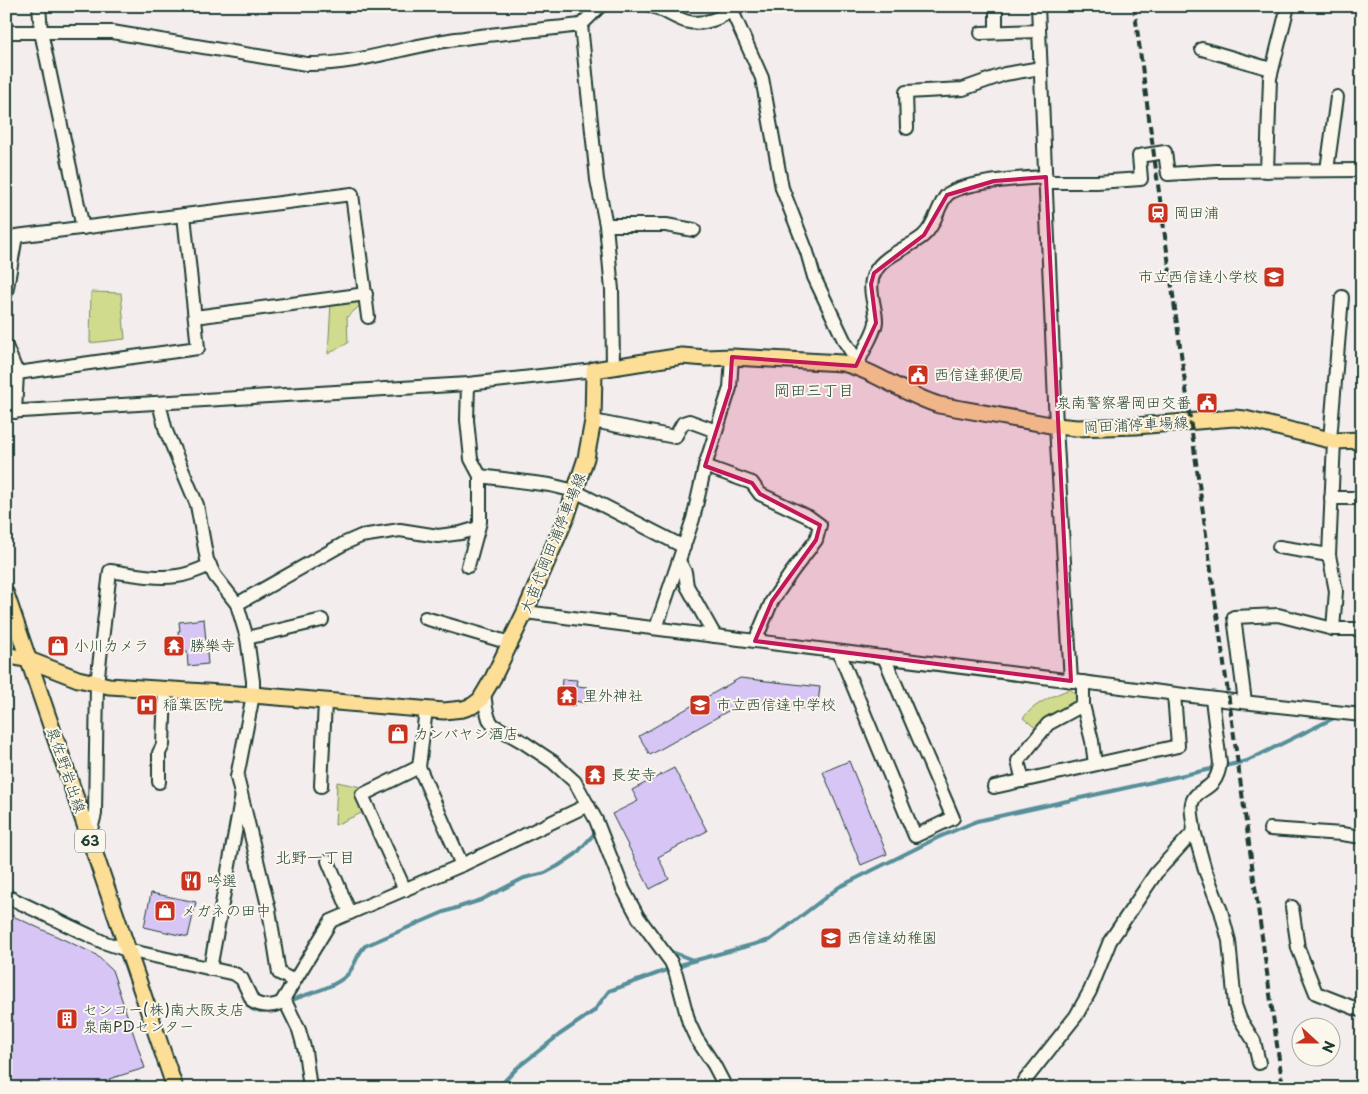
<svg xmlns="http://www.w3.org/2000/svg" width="1368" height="1094" viewBox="0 0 1368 1094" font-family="'Playpen Sans','Klee One',sans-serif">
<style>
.green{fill:#d0db8e;stroke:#788c61}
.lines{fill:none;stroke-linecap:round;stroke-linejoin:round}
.stream{stroke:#578f99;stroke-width:4}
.building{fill:#d7c5f6;stroke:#1f3d34}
.minor-casing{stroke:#1f3d34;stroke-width:16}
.major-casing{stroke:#1f3d34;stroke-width:19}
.minor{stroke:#fbf7ec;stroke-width:12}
.major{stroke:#fcde96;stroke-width:15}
.rail{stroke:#1f3d34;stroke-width:4;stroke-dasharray:8 4;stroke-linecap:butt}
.marked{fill:#c2185b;fill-opacity:0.2;stroke:#c2185b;stroke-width:4;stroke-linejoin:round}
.labels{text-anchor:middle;stroke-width:4;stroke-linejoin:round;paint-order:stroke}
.shield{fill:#fbf7ec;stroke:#61756b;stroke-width:1}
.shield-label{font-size:14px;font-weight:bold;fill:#1f3d34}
.poi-label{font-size:15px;fill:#1f3d34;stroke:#fbf7ec;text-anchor:start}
.street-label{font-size:15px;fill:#1f3d34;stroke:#fbf7ec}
.neighbourhood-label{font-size:16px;fill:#1f3d34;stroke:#fbf7ec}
</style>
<rect width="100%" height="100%" fill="#f4edee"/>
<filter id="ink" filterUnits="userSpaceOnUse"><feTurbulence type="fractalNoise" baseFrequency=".02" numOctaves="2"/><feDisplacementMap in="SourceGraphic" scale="10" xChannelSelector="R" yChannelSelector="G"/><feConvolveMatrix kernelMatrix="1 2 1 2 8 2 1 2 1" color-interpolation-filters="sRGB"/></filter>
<g filter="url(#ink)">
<g class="green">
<polygon points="91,292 121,293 125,339 90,343"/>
<polygon points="354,300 363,303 347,317 348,343 328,354 331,303"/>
<path d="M1070,689L1077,695L1078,702L1065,707L1067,711L1038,730L1023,718C1035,703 1052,696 1070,689Z"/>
<polygon points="337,782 366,788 366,811 335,825"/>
</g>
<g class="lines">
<g class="stream">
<polyline points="1351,710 1362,705"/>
<polyline points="6,889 94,931"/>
<polyline points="666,947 672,952 693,960"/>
<path d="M288,1002C306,993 330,990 346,976C355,968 356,955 365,946L444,912L481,900L524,878L545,873L558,866L576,854L594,834L599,833"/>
<polyline points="249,1004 252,1009 260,1012 265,1011"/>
<polyline points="498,1088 517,1068 559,1035 594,1011 609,991 689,962 770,940 839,887 937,838 977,821 1247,761 1336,717"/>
</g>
</g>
<g class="building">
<polygon points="204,619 208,664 188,666 187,651 182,651 182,646 179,646 178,631 180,631 179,622"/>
<polygon points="740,678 820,687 817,710 744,702 650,755 639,736"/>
<polygon points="562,679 577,680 576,686 587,687 585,703 575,701 574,706 560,705"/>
<polygon points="849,761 887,854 861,865 823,772"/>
<polygon points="674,768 707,831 658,857 669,879 650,889 612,814 638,801 632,790"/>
<polygon points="151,893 196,902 188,937 144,927"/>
<polygon points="6,911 15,917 95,954 112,970 145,1068 109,1079 112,1088 6,1088"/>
</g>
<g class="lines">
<g class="minor-casing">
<g id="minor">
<polyline points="39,6 41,32 83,228"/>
<path d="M652,6C664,10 674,17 685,21C703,27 724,17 737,6"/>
<polyline points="996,6 996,32"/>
<polyline points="1038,6 1056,426 1071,681"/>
<polyline points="732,11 762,78 782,188 807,252 814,277 845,342 858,362"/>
<polyline points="581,25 600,6"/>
<path d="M6,32H112L306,64C358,65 406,46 456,39C498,33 540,30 581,25L597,180L606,225L612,290L613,366"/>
<polyline points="981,33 1039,31"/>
<polyline points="1202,49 1271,69"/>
<polyline points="907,128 906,92 963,89 1005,74 1041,68"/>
<polyline points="1327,170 1337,97"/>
<polyline points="1267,171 1270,78 1288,6"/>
<polyline points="1046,182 1097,182 1141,179 1139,156 1165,152 1168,174 1217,171 1362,170"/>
<polyline points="606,225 666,225 694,230"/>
<polyline points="6,293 16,236 352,194 368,317"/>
<polyline points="195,317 366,294"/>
<polyline points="6,346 17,373 15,412"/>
<path d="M857,367C860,354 876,332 876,321C876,306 866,287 875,272C884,255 909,248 923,236C935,226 937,208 946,196C958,182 1026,178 1046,177"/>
<polyline points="17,373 198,348 184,215"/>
<polyline points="468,384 467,420 471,459 480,476 480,522 468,566"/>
<polyline points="159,403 166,431 197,505 207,560 215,576 237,604 247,638 253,681 253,695 237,777 269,910 279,973 294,981"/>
<polyline points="6,412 468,384 594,370"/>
<polyline points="593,421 675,437 683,423 689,421 716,431"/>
<polyline points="1330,440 1342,297"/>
<polyline points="705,466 752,483 760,494 809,517 820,525 816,540 791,573 772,601 755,641"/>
<polyline points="480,476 550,485 575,491 684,547"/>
<polyline points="1331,498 1362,498"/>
<polyline points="1279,547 1329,555"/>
<polyline points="679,561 685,572 687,586 715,636"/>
<polyline points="237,604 345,543 361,536 400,530 438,536 461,533 478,528"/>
<polyline points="525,612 1224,700 1362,715"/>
<polyline points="425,618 510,643"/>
<polyline points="656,628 693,519 705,466 730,388 732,357"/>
<polyline points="1333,629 1336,591 1329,555 1334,441"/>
<polyline points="247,638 322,620"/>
<polyline points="839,652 915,836 953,818 884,657"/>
<polyline points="1083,682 1083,705 1092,741 1095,764"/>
<polyline points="484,693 486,708 489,719 493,725 523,742 553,762 575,782 596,820 623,889 638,917 671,962 676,974 689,1023 696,1038 714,1065 726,1088"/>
<polyline points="1245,702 1234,617 1278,615 1333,629 1362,629"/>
<polyline points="426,709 419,767 462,865"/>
<polyline points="1023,781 1018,761 1048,724 1083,705"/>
<polyline points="159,782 159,753 163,745 165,690"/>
<polyline points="321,786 325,702"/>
<polyline points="994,787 1178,746 1174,694"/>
<polyline points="1270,829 1342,834 1362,837"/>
<polyline points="1194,831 1205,870 1221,911 1229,941 1235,1005 1240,1019 1254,1041 1259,1063"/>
<path d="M89,837L95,814L97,684L110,571C132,574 155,579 177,576C188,575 199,570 210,565"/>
<polyline points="328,861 350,913"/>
<polyline points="405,890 362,795 419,767"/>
<path d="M6,896L103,942L127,950L235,974L242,979L253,1002C263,1007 271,1007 281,1003L331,921L462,865L588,805"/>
<polyline points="1292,907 1298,948 1316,993 1362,1011"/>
<polyline points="210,969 241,800"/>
<polyline points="284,999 299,1030 305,1051 310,1088"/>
<path d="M1021,1088L1026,1079L1076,1016L1090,991L1110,941L1156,873L1194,831C1194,823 1190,811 1192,803C1196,786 1217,793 1220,763L1212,699"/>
</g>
</g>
<g class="major-casing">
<g id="major">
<polyline points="6,594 175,1088"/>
<path d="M6,655L29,660L78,679L109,686L253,695L444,711L463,709L472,706L480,700L493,678L525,612L567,515L586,458L593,421L594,370L682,356L706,358L732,357L842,363C876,371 905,395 939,405L1056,426L1077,428L1136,426L1234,418L1245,419L1334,441L1362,440"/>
</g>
</g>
<use href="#minor" class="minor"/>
<use href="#major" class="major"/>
<path class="rail" d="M1134,6C1182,367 1233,727 1283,1088"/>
</g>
</g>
<path class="marked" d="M1046,177L1071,681L755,641L772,601L816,540L820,525L760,494L752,483L705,466L730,388L732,357L856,366L876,323L871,284L874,273L924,235L947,195L994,181Z"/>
<defs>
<g id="station-square" transform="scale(1.125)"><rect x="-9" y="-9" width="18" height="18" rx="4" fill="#c8321e" stroke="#fbf7ec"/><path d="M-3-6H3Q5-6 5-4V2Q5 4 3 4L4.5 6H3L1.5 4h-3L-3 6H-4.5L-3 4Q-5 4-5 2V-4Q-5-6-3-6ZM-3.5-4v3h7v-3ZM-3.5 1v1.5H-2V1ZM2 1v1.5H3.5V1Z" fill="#fff"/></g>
<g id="school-square" transform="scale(1.125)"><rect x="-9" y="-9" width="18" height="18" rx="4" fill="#c8321e" stroke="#fbf7ec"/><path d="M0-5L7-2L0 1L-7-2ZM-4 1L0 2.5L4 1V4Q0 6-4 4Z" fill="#fff"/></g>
<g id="civic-square" transform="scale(1.125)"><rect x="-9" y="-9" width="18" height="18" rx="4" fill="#c8321e" stroke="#fbf7ec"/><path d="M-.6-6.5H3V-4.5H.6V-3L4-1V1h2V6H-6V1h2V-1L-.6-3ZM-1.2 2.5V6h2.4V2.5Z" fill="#fff"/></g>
<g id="shop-square" transform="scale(1.125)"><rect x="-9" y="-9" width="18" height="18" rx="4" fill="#c8321e" stroke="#fbf7ec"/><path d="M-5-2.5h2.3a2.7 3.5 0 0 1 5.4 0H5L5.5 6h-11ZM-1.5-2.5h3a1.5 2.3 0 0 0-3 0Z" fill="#fff"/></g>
<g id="temple-square" transform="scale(1.125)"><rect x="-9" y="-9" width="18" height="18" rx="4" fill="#c8321e" stroke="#fbf7ec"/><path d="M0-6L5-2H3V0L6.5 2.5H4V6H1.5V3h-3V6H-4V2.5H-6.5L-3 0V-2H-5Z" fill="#fff"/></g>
<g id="hospital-square" transform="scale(1.125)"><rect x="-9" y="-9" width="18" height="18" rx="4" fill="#c8321e" stroke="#fbf7ec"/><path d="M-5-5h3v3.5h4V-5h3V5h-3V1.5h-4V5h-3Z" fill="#fff"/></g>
<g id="restaurant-square" transform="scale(1.125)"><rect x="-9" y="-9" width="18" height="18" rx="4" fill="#c8321e" stroke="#fbf7ec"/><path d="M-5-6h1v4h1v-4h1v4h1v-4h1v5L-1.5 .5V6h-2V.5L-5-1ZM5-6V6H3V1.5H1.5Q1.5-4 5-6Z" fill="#fff"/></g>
<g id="building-square" transform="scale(1.125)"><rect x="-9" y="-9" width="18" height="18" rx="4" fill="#c8321e" stroke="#fbf7ec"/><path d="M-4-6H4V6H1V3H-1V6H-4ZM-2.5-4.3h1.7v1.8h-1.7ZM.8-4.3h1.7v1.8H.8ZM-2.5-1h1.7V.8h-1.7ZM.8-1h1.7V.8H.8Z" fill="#fff"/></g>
</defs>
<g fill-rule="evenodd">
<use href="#station-square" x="1158" y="213"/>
<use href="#school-square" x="1274" y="277"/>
<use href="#civic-square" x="918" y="375"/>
<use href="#civic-square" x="1207" y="403"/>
<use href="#shop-square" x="58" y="646"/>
<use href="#temple-square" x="174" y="646"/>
<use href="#temple-square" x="567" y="696"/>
<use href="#hospital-square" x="147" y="705"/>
<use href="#school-square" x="700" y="705"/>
<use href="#shop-square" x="398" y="734"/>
<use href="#temple-square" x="595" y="775"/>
<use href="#restaurant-square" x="191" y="881"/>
<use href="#shop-square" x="165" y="911"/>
<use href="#school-square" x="831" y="938"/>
<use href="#building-square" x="67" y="1019"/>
</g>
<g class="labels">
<rect class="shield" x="75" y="829.5" width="30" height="23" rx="4"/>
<g class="shield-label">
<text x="90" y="846">63</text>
</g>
<g class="poi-label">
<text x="1174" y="218">岡田浦</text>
<text x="1258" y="282" text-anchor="end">市立西信達小学校</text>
<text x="934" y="380">西信達郵便局</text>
<text x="1191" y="408" text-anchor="end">泉南警察署岡田交番</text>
<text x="74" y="651">小川カメラ</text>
<text x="190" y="651">勝樂寺</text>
<text x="583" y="701">里外神社</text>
<text x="163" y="710">稲葉医院</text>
<text x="716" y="710">市立西信達中学校</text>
<text x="414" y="739">カンバヤシ酒店</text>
<text x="611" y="780">長安寺</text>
<text x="207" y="886">吟選</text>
<text x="181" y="916">メガネの田中</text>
<text x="847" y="943">西信達幼稚園</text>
<text x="83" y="1015">センコー(株)南大阪支店<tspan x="83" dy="17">泉南PDセンター</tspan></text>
</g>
<g class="street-label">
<text transform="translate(1136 425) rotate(-3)" y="5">岡田浦停車場線</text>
<text transform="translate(553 543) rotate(-68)" y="5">大苗代岡田浦停車場線</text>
<text transform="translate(66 770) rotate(71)" y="5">泉佐野岩出線</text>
</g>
<g class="neighbourhood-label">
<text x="814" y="396">岡田三丁目</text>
<text x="315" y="863">北野一丁目</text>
</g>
</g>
<rect width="1368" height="1094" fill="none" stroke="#fbf7ec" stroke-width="25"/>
<rect x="12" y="12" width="1343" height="1069" fill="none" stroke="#1f3d34" stroke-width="2" filter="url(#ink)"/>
<g transform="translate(1316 1042) rotate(111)"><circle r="24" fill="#fbf7ec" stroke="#a3ada2"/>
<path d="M0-4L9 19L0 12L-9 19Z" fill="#c8321e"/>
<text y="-8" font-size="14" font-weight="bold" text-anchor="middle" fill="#1f3d34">N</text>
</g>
</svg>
